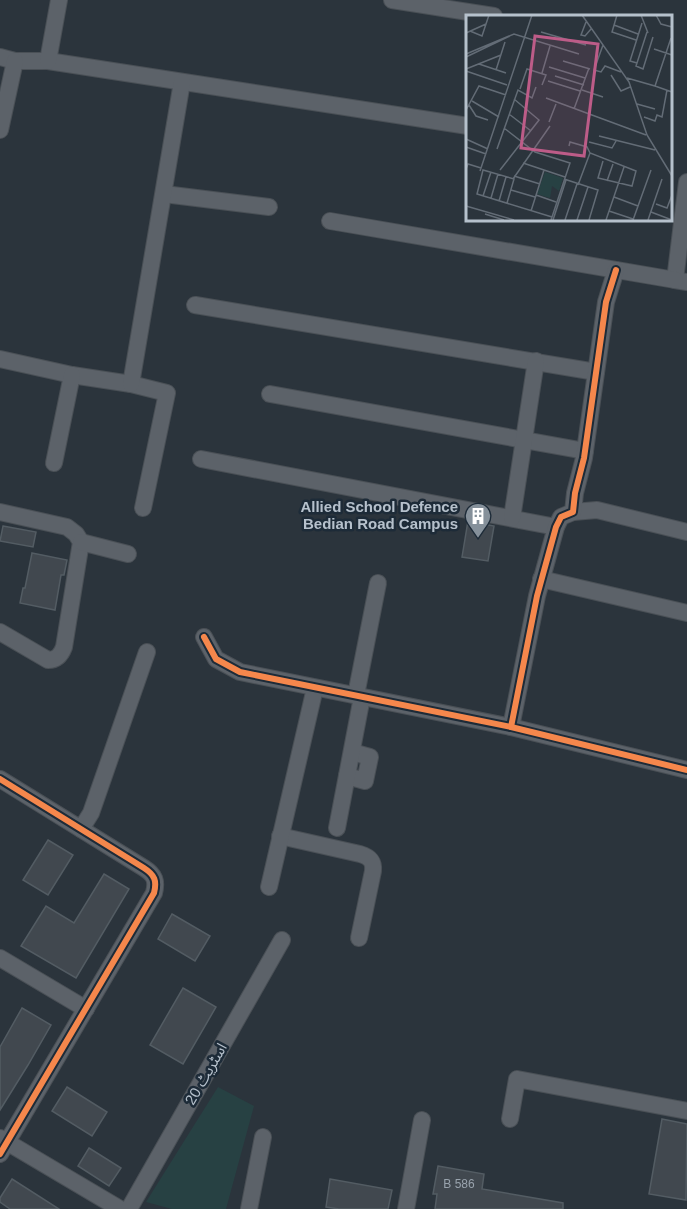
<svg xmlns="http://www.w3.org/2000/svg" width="687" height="1209" viewBox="0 0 687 1209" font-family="Arial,'Noto Sans Arabic',sans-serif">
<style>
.green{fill:#274143}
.building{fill:#41484f;stroke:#535c63;stroke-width:1.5}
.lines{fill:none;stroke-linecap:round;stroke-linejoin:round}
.street-casing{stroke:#4a5056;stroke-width:18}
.street{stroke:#5c6269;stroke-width:16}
.cycleway-casing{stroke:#1d2b38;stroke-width:10}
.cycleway{stroke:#f5874c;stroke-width:6}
.labels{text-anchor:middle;stroke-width:5;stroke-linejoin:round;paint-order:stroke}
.number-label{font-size:12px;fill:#99a3ad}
.poi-label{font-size:15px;font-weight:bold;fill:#b6c1cc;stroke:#1d2b38;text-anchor:end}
.street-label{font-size:15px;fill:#b6c1cc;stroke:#1d2b38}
.inset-road{fill:none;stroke:#636c76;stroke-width:1.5}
.view{fill:#bd5c88;fill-opacity:0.15;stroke:#bd5c88;stroke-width:3}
.inset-edge{fill:none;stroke:#b6c1cc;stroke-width:3}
</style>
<rect width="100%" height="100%" fill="#2b343c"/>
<polygon class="green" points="218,1087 254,1106 226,1209 172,1209 146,1202"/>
<g class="building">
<polygon points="468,521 494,526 488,561 462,557"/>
<polygon points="3,526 36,532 33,547 0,541"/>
<polygon points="32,553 67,560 64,575 61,575 55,610 20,603 23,588 25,588"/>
<polygon points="48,840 73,855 48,895 23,880"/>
<polygon points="104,874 129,889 76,978 21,946 46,906 74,923"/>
<polygon points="172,914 210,936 195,961 158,939"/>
<polygon points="183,988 216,1007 183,1064 150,1045"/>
<polygon points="22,1008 51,1025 28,1065 0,1110 0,1047"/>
<polygon points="67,1087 107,1112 92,1136 52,1111"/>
<polygon points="662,1119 687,1124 686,1200 649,1194"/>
<polygon points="89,1148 121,1168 109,1186 78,1166"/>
<polygon points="438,1166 484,1174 482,1189 563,1203 563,1209 435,1209 437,1194 433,1194"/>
<polygon points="12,1179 59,1209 10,1209 0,1202 0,1198"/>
<polygon points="330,1179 392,1190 388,1209 339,1209 326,1207"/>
</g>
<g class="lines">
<g class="street-casing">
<g id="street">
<polyline points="392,0 494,16"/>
<polyline points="0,57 15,61 48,61 468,126"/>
<polyline points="48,61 59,0"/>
<polyline points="0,130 15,61"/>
<polyline points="687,182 675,280 687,282"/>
<polyline points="164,194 269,207"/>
<polyline points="330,221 675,280"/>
<polyline points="195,305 596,372"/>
<polyline points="0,359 72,375 131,384 167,393 143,508"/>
<polyline points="131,384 182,82"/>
<polyline points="270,394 585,451"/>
<polyline points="201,459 556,527"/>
<polyline points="54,463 72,375"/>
<path d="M0,512L67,527L76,534L81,542L64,647C61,655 57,660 48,660L0,632"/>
<polyline points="573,512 597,510 687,532"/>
<polyline points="512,518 536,361"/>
<polyline points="81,542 128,554"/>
<polyline points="541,579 687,613"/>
<polyline points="204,637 216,659 240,672 511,727 687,770"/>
<polyline points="356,695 378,583"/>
<polyline points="511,727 537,596 556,527 561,517 573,512 575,493 584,458 606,302 616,270"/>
<polyline points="347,776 365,781 370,757 352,752"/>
<path d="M0,779L144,868C155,875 157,881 154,893L0,1154"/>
<polyline points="337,828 362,697"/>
<polyline points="81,829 91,813 147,652"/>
<path d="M280,836L360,854C370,857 374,861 373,871L359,938"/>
<polyline points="269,887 315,688"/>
<polyline points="0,958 86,1009"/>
<polyline points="510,1119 517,1079 687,1111"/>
<polyline points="0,1138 120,1209"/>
<polyline points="129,1209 282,940"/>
<polyline points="249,1209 263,1137"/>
<polyline points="406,1209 422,1120"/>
</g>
</g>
<use href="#street" class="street"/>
<g class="cycleway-casing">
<g id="cycleway">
<polyline points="204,637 216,659 240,672 511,727 687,770"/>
<polyline points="511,727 537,596 556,527 561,517 573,512 575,493 584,458 606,302 616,270"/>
<path d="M0,779L144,868C155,875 157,881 154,893L0,1154"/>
</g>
</g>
<use href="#cycleway" class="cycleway"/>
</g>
<defs>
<g id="building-pin" transform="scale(1.35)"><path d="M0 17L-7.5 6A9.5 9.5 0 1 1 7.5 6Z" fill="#85909a" stroke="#1d2b38"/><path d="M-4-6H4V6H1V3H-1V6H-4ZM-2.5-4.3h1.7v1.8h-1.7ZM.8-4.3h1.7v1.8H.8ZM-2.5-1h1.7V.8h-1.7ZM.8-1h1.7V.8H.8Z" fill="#fff"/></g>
</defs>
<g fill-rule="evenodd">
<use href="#building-pin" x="478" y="516"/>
</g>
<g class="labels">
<g class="number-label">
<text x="459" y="1188">B 586</text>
</g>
<g class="poi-label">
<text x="458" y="512">Allied School Defence<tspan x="458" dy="17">Bedian Road Campus</tspan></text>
</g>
<g class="street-label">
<text transform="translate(206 1074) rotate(-60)" y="5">اسٹریٹ 20</text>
</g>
</g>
<g transform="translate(466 15)">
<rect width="206" height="206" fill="#2b343c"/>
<path d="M79,157L97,163L93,176L86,171L84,183L71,179Z" fill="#274143"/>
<path class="inset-road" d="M116,0L163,67L181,120L206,161M151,0L146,17L170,25M175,0L182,18M190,0L195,9L206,12M120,7L115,20L119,21L125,14M148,10L172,19M4,16L16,21L23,0M75,17L120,30M181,17L170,51L177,54L187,22M0,18L20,9M137,30L128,55L135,57L139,51L155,57M188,34L206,40M0,39L48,19L113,39M0,42L44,21M97,46L124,54M171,48L164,46L176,8M13,49L40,58M83,52L119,63M0,54L35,40M30,55L39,27M0,56L41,70M76,58L84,31M145,60L155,76L164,72M89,61L118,70M161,63L189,71L205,23M82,66L114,76M189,71L206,77M54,74L61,54L80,60L76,70M116,75L137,82M80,83L180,120M6,86L33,102M171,89L189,94M3,90L10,101L22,105M108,94L123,53M0,95L13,71L40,80M43,99L65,116M178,102L189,106L191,100L196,102L201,75M83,107L90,89M38,113L69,137L104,148L85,205M133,121L189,135M0,124L22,134M123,127L146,133L150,126M103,131L104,127L121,132L124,138L170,156L166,171L132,163L137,146M0,132L20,139M31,134L52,75L66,83L70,72M57,148L99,162M0,154L2,149L15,153M34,155L73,105L48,84M14,156L66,0M48,161L74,169M47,164L84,111M98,164L132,175L123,205M141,166L147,149M112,170L124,138M45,175L69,182M70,180L90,187M17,181L25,157M148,182L172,191M25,183L32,159M33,186L40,162M41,188L48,164L17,155L11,179L86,202M190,189L201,193L206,180M0,191L48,205M65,196L78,155M143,196L167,204M185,197L206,205M19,199L38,205M87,205L100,165M99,205L111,169M111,205L122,172M140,205L158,152M167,205L185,155M182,205L196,164"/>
<path class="view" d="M69,21L132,29L118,141L55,133Z"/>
<rect width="206" height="206" class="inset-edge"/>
</g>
</svg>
